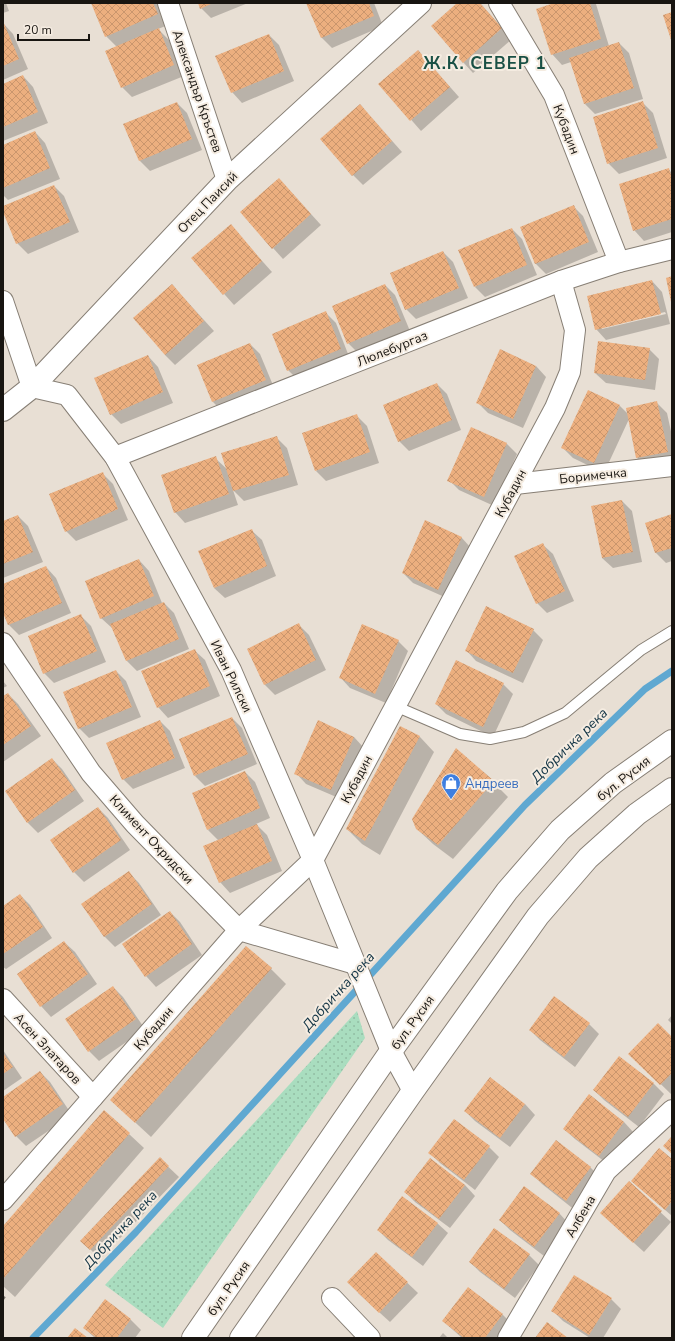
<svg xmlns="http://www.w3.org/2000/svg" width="675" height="1341" viewBox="0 0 675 1341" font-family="'Nunito Sans',sans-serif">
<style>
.grass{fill:url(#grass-dots)}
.shadow{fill:#0003;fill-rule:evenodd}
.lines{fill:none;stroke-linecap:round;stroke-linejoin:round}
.stream{stroke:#5fa8d1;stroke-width:7}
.building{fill:url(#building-cross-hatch)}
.service-casing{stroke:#877f75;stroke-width:12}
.minor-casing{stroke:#877f75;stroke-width:22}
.tertiary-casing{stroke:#877f75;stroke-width:24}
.secondary-casing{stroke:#877f75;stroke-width:24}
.path{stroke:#7b756e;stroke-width:2.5;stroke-dasharray:3 3;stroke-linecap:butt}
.service{stroke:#fff;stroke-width:10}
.minor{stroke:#fff;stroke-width:20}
.tertiary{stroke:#fff;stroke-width:22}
.secondary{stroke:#fff;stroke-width:22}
.labels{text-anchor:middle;stroke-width:4;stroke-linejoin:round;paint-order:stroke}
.street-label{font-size:13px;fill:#181511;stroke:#f5ece1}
.shop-label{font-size:13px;fill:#366cbe;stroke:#f5ece1;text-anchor:start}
.water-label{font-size:14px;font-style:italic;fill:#134;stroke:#f5ece1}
.district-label{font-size:17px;font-weight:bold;letter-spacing:1px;fill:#195045;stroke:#f5ece1}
</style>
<defs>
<pattern id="grass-dots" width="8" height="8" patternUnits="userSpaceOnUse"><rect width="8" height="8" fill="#a9ddbf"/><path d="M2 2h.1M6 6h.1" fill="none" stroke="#91bda3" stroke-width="1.8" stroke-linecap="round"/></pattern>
<pattern id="building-cross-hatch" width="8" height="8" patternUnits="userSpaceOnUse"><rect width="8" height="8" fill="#ecaf7f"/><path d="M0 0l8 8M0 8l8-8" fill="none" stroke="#ca966d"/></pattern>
</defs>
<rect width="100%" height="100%" fill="#e8dfd4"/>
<polygon class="grass" points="357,1011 365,1038 163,1328 105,1285"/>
<g class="shadow">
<polygon points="3,3 6,3 9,11 3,13"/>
<polygon points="92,3 159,3 168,25 158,29 169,40 184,76 132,97 122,87 117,47 106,36"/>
<polygon points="199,3 248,3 211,18 201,8"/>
<polygon points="307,3 374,3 383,26 332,48 321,37"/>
<polygon points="459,3 480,3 512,39 473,73 463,62"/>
<polygon points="557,3 596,4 609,46 619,43 629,53 643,99 595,114 585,104 571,62 562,65 552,54"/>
<polygon points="3,23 13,34 28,69 3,80"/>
<polygon points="269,35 279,45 294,81 242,103 232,92"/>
<polygon points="418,51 459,97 421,131 380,84"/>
<polygon points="23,76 33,87 48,123 3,141 3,85"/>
<polygon points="177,103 187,113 202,150 150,171 140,161 125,125"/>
<polygon points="643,103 653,113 667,158 619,174 608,163"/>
<polygon points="370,116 402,152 363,185 353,175"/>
<polygon points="35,132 45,143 60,179 8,200 3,195 3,146"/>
<polygon points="668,169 672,173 672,232 644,241 634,230"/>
<polygon points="279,179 321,225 283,259 273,248"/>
<polygon points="54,186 64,196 79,232 28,254 17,243 3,207"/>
<polygon points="573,206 583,216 598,252 546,274 536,264 521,228"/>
<polygon points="230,225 272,272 234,305 192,258"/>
<polygon points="512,229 522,239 537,275 485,297 475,287"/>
<polygon points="443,252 453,262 468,298 416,319 406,309"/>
<path d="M652,281L662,292L670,324L606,340L596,329ZM665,312L666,314L602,329V327Z"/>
<polygon points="172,285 214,331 175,365 165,355"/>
<polygon points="385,285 395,295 410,331 358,353 348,343"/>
<polygon points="325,312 336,323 350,359 298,380 288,370"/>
<polygon points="250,344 260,354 275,390 223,412 213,402 198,366"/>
<polygon points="649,349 659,359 655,390 606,383 595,373"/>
<polygon points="148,356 158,367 173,403 121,424 111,414"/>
<polygon points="536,366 546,377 523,428 488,413 477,402"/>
<polygon points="437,384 447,394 461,430 409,451 399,441"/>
<polygon points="589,392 620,406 628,414 657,403 667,413 672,436 672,463 647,468 637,458 629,419 604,473 573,458 563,448"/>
<polygon points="356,415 367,426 379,463 326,481 316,471"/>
<polygon points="471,429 507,444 517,454 494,506 459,490 449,480"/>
<polygon points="277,438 287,448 298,485 244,501 233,490 238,505 185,523 175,512 215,458 228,470"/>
<polygon points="103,474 113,484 128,520 76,541 66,531"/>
<polygon points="622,501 632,511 642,562 613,568 602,558"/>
<polygon points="672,515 672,561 666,563 656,553"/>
<polygon points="18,516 28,526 43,562 3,578 3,522"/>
<polygon points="251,530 262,540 276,576 225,598 214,588"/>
<polygon points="461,537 471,548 449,599 413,583 403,573"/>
<polygon points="542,544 553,554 574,601 547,613 537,603"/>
<polygon points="139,560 149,571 162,603 164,603 174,613 189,649 137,671 126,660 113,628 112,628 101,618"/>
<polygon points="46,567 56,578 71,613 19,635 9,625 3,610 3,585"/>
<polygon points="81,616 91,626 106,662 54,683 44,673"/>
<polygon points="299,625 309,635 326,670 275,695 265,685 248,650"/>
<polygon points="533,630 543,640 523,683 476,661 466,650"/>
<polygon points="398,641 408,651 386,703 350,688 340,677"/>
<polygon points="194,650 205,660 220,696 168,718 158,707"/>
<polygon points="116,671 126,681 141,717 89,738 79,728"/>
<polygon points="3,681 7,686 3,688"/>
<polygon points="503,684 513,694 493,737 446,714 436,704"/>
<polygon points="8,694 18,704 41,736 3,762 3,698"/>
<polygon points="232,718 242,728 257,764 205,786 195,776"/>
<polygon points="160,721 170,731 185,768 133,789 123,779"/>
<polygon points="400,728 420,737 434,752 380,855 362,844 347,829"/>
<polygon points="354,737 364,748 341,799 306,784 296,773"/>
<polygon points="52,759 62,769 84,801 38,833 28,823 6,791"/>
<polygon points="245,772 255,782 270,818 256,824 267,835 282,871 230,893 220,882 219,841 208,830"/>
<polygon points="493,782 508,797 453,859 433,844 417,829"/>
<polygon points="98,808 108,818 130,850 84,882 74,872"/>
<polygon points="129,873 139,883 161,915 115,947 105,937 83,905"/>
<polygon points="20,895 30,905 52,938 6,969 3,967 3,907"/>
<polygon points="170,912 180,922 202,955 156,987 146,976 124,944"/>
<polygon points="64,942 75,952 97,984 51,1017 41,1006 18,974"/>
<polygon points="271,969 286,984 151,1137 111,1100"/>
<polygon points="113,987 123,997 145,1029 99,1061 89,1051"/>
<polygon points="672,1015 672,1024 668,1020"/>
<polygon points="589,1024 599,1034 575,1067 540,1040 530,1030"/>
<polygon points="672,1038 672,1093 671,1094 640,1064"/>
<polygon points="3,1050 22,1078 3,1091"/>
<polygon points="619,1058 654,1084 664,1094 639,1127 604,1100 594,1090"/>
<polygon points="40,1072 50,1082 72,1115 26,1146 16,1136 3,1117 3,1098"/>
<polygon points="589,1096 624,1122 634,1133 609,1165 575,1139 564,1129"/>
<polygon points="525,1104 535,1115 510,1147 475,1121 465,1111"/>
<polygon points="455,1121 489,1147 499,1157 475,1190 440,1163 430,1153"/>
<polygon points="129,1134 144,1148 15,1297 3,1286 3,1227"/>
<polygon points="556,1142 591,1168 601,1178 576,1211 542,1184 532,1174"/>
<polygon points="160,1159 179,1177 100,1259 82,1241"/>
<polygon points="672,1161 672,1216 632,1181"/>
<polygon points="629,1183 671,1222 644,1252 612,1223"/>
<polygon points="465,1185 475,1196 450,1228 415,1202 405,1192"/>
<polygon points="559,1213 569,1224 544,1256 510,1230 500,1220"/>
<polygon points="437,1223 448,1233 423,1266 388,1240 378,1230"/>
<polygon points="495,1229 529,1255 539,1265 515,1298 480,1272 470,1262"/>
<polygon points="376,1253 418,1293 390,1322 358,1293"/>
<polygon points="468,1289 503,1315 513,1325 503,1338 462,1338 443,1321"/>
<polygon points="611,1299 621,1309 603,1338 590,1338 563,1321 553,1311"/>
<polygon points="105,1300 131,1320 141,1330 135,1338 95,1338 84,1328"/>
<polygon points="443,1333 448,1338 439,1338"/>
</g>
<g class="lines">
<polyline class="stream" points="33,1338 136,1232 525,805 645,689 672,671"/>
</g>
<g class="building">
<polygon points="91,3 153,3 158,14 105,37"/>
<polygon points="198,3 213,3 200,9"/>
<polygon points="306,3 369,3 374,16 321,38"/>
<polygon points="457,3 480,3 502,28 463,63 431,26"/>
<polygon points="554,3 590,3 601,39 551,55 536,9"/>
<polygon points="672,12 672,43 663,15"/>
<polygon points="3,21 19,59 3,66"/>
<polygon points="159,28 174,65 121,88 105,51"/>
<polygon points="269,34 284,71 231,93 215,56"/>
<polygon points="619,42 634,88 584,104 569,58"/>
<polygon points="418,50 450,87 410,121 378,84"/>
<polygon points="23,75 38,112 3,127 3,84"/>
<polygon points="643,101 658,148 607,164 593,117"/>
<polygon points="177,102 192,139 139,161 123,124"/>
<polygon points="360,104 392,141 352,176 320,139"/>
<polygon points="35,131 50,168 3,188 3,145"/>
<polygon points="669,168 672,179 672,219 633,231 619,184"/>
<polygon points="279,178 311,214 272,249 240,212"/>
<polygon points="54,185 70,222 16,244 3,212 3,206"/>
<polygon points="574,205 589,242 535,264 520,227"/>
<polygon points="231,224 262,261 223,295 191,258"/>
<polygon points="512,228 527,265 474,287 458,250"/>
<polygon points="443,251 459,288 405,310 390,273"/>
<polygon points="672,276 672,302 671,302 666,278"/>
<polygon points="652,280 661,314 595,330 587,296"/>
<polygon points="172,284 204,321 165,355 133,318"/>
<polygon points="385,284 401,321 347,344 332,306"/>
<polygon points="326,311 341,349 287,371 272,334"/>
<polygon points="598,341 650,348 645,380 594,373"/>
<polygon points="250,343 266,380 212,402 197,365"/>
<polygon points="500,349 536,366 513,419 476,403"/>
<polygon points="148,355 163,392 110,415 94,378"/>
<polygon points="437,383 452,420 398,442 383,405"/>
<polygon points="588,390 620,405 594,463 561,448"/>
<polygon points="657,401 668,452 636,458 626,408"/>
<polygon points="357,414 370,452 315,471 302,433"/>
<polygon points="471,427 507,443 484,497 447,481"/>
<polygon points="277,436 289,475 233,491 221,453"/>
<polygon points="216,456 229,494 174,513 161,475"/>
<polygon points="103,472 118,509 65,532 49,494"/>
<polygon points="622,500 633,552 602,558 591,506"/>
<polygon points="672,514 672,548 655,553 645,523"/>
<polygon points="18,515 33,552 3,564 3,521"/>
<polygon points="425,520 462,537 438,590 402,573"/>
<polygon points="252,529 267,566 214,588 198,551"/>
<polygon points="543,543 565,591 536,604 514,556"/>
<polygon points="139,559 154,596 100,619 85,581"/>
<polygon points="46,566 62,603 8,625 3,613 3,584"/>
<polygon points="164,602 179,639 126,661 110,624"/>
<polygon points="486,606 534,629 513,673 465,651"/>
<polygon points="81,614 97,651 43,674 28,636"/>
<polygon points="299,623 316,660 264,685 247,649"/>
<polygon points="362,624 399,640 375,694 339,678"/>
<polygon points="195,649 210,686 157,708 141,671"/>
<polygon points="456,660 504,683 483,727 435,704"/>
<polygon points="116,670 132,707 78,729 63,692"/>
<polygon points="8,693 31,726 3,745 3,696"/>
<polygon points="232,717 248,754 194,776 179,739"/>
<polygon points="160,720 175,758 122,780 106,743"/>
<polygon points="318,720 354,737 331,790 294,774"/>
<polygon points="400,726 420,736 365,841 346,829"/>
<polygon points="456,748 494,781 438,845 416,829 412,819"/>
<polygon points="52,758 75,790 27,823 5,791"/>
<polygon points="245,771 260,808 207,830 192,793"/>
<polygon points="98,807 121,840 73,873 50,840"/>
<polygon points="257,824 272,861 219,883 203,846"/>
<polygon points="129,871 152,904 104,937 81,904"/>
<polygon points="20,894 43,927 3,954 3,906"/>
<polygon points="170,911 192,944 145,977 122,944"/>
<polygon points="64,941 88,974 40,1007 17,974"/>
<polygon points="246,946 272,968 135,1123 110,1100"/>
<polygon points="113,986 136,1019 88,1052 65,1019"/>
<polygon points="554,996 590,1023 564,1057 529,1030"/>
<polygon points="658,1023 672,1037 672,1073 660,1085 628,1054"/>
<polygon points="3,1053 13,1067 3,1074"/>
<polygon points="619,1056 654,1083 628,1117 593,1090"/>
<polygon points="40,1071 63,1104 15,1137 3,1119 3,1097"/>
<polygon points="490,1077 525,1104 500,1138 464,1111"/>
<polygon points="589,1094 624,1122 599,1156 563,1129"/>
<polygon points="104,1110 130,1133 3,1279 3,1226"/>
<polygon points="454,1119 490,1146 464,1180 428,1153"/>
<polygon points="672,1136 672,1154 663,1146"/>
<polygon points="556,1140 591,1167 566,1201 530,1174"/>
<polygon points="659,1148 672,1159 672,1201 665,1210 631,1181"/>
<polygon points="160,1157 169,1166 90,1250 80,1241"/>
<polygon points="430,1158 465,1185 439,1219 404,1192"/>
<polygon points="629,1181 662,1211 633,1243 600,1213"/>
<polygon points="524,1186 560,1213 534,1247 499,1220"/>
<polygon points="402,1196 438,1223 412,1257 377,1230"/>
<polygon points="494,1228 530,1254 504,1289 469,1262"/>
<polygon points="376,1252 408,1282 379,1313 347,1282"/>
<polygon points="574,1275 612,1298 589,1335 551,1311"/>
<polygon points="468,1287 503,1314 485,1338 464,1338 442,1321"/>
<polygon points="105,1299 131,1319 117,1338 97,1338 83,1328"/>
<polygon points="547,1322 568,1338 535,1338"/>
<polygon points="75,1328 88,1338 67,1338"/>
</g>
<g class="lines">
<g class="service-casing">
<polyline id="service" points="395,706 460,734 490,739 524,732 565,713 641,650 672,631"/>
</g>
<g class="minor-casing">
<g id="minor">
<polyline points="168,3 227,180"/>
<polyline points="499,3 554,95 619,262"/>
<polyline points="3,301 32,387 67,395 115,457 231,670 313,860 391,1051 413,1091"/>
<polyline points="115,457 561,281 619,262 672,249"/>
<polyline points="515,484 672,466"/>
<polyline points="3,643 91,773 135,824 239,930 355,964"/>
<polyline points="3,999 93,1097"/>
<polyline points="3,1200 239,930 313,860 555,408 570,372 575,330 561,281"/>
<polyline points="332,1298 370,1338"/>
<polyline points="508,1338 606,1171 672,1110"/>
</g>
</g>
<g class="tertiary-casing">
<polyline id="tertiary" points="3,410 32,387 227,180 420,3"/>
</g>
<g class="secondary-casing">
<g id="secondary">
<polyline points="193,1338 391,1051 507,891 560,830 613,783 672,741"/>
<polyline points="241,1338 413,1091 538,916 588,858 637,814 672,789"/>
</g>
</g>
<polyline class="path" points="3,1299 5,1296"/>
<use href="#service" class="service"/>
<use href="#minor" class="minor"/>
<use href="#tertiary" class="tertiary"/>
<use href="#secondary" class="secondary"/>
</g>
<defs>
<g id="shop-pin" transform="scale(1)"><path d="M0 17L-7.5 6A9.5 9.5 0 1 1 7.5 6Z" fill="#3f7fe0" stroke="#f5ece1"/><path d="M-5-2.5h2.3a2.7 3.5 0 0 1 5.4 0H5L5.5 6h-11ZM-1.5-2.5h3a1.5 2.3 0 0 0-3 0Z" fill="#fff"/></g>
</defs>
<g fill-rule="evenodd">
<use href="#shop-pin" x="451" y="783"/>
</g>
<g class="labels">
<g class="street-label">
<text transform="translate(198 91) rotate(71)" y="5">Александър Кръстев</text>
<text transform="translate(567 129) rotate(69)" y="5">Кубадин</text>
<text transform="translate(207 202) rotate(-46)" y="5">Отец Паисий</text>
<text transform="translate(392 348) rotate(-22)" y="5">Люлебургаз</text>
<text transform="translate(593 475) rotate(-6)" y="5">Боримечка</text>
<text transform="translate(510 493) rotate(-62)" y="5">Кубадин</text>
<text transform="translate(232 676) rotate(64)" y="5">Иван Рилски</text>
<text transform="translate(623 778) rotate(-38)" y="5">бул. Русия</text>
<text transform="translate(356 779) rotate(-62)" y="5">Кубадин</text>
<text transform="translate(152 839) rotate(47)" y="5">Климент Охридски</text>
<text transform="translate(412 1022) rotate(-54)" y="5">бул. Русия</text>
<text transform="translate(153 1028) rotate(-49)" y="5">Кубадин</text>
<text transform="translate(48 1048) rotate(47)" y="5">Асен Златаров</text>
<text transform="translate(580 1216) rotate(-60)" y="5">Албена</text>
<text transform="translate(228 1288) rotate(-55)" y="5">бул. Русия</text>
</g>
<g class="shop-label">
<text x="465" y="788">Андреев</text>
</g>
<g class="water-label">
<text transform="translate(569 745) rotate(-44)" y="5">Добричка река</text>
<text transform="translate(338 991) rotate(-48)" y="5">Добричка река</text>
<text transform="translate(120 1229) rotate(-47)" y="5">Добричка река</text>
</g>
<g class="district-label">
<text x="485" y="69">Ж.К. СЕВЕР 1</text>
</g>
</g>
<rect width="675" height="1341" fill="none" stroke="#181511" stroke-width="8"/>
<path d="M18 34v6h71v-6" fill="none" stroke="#181511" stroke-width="2"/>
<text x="24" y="34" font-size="12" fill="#181511" stroke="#f5ece1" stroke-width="3" paint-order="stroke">20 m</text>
</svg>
